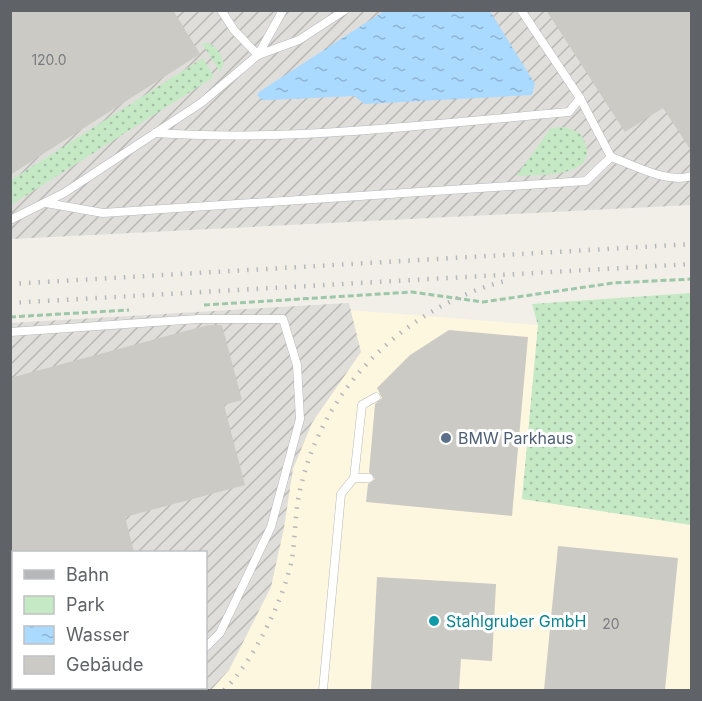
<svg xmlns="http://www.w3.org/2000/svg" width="702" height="701" viewBox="0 0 702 701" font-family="Inter,sans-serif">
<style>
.commercial{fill:#fef7e0;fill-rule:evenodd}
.industrial{fill:url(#industrial-furrows);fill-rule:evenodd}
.green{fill:url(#green-dots)}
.water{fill:url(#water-ripples)}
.building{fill:#cccac5}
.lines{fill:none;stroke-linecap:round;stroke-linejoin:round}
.service-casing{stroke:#b5b8bc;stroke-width:9}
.path{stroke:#9cc7a9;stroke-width:3;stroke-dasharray:6 3;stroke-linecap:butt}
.service{stroke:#fff;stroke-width:8}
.rail{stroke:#b6b7b8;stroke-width:4.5;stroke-dasharray:1.5 8;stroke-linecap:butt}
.service-dot{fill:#5c6f8a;stroke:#fff;stroke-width:2}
.culture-dot{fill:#0f9aa8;stroke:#fff;stroke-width:2}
.labels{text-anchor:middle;stroke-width:6;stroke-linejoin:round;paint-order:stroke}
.number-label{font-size:14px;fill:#7a7d7f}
.service-label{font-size:16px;fill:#4e5e75;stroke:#fff;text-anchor:start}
.culture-label{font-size:16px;fill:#0d838f;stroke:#fff;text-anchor:start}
</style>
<defs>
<pattern id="industrial-furrows" width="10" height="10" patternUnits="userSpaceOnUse" patternTransform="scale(1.5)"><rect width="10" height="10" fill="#e0deda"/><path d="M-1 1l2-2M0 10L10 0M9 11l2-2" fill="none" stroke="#b9b8b5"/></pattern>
<pattern id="green-dots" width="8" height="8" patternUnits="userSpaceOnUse" patternTransform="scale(1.5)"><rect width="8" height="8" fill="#c5e8c5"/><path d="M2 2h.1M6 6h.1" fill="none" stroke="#a3c0a4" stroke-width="1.8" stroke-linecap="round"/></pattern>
<pattern id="water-ripples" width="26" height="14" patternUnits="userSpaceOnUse" patternTransform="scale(1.5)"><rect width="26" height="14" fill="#aadaff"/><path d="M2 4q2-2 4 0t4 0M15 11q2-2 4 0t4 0" fill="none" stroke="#8eb4d2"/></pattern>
</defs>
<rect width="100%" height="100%" fill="#f1efe8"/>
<path class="commercial" d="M336,309L538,325L522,498L691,525V690H11V327ZM14,552H206V688H14Z"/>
<g class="industrial">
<polygon points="11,11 691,11 691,205 11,239"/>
<path d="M349,303L361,352L312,423L293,469L284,528L271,587L229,670L211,690H11V323ZM14,552H206V688H14Z"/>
</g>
<g class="green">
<path d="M202,43C216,42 220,53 224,64L220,72Z"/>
<polygon points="203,58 214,77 11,205 11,180"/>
<path d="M565,127L580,133C609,179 541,174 516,176L551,128Z"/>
<polygon points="691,293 691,525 522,499 538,325 532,304"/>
</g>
<polygon class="water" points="384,11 490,11 535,84 532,95 365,104 354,96 270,100 262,100 257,95 259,92"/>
<g class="building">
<polygon points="10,10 173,10 200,54 10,175"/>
<polygon points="546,10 692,10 692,152 663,108 625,132"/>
<polygon points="208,325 222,325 242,400 224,405 245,485 125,517 134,552 10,552 10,378"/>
<polygon points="449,330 528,337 512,516 366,502 368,484 375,479 369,472 375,404 382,398 377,388 410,355"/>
<polygon points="558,546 678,558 665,690 544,690"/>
<polygon points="377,577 496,584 492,661 461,659 459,690 371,690"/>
</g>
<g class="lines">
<g class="service-casing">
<g id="service">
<polyline points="221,10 234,30 258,55 299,40 345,10"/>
<path d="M155,133C293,142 432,124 569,112L580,98"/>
<path d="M611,157C634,165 667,184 692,176"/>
<polyline points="46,203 103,213 586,181 611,157 580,98 521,10"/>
<polyline points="10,220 64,193 201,103 258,55 283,10"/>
<polyline points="10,332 198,319 283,319 297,365 300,419 271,527 220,633 206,647"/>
<polyline points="354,478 362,405 376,397"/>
<polyline points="158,690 162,688"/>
<polyline points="323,690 341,494 354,478 369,478"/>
</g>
</g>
<g class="path">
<polyline points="204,305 412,292 483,302 613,283 692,279"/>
<polyline points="10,317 129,310"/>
</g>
<use href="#service" class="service"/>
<g class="rail">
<polyline points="10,284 692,244"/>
<polyline points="10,303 692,264"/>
<path d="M224,690C253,662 284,599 292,559C295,539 295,519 298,500C317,393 402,308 505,281"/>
</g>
</g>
<circle class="service-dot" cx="446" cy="438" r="6"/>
<circle class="culture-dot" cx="434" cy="621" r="6"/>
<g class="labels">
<g class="number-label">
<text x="49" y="65">120.0</text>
<text x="611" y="629">20</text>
</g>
<g class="service-label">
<text x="458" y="444">BMW Parkhaus</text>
</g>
<g class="culture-label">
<text x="446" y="627">Stahlgruber GmbH</text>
</g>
</g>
<rect width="702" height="701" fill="none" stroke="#5f6368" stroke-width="24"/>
<rect x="12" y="551" width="195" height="138" fill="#ffffff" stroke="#bfc1c3" stroke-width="1.5"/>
<rect x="24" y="570" width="30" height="9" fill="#b6b7b8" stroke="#bfc1c3" stroke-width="1.5"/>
<text x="66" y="581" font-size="18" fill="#5f6368">Bahn</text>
<rect x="24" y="596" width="30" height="18" fill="#c5e8c5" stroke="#bfc1c3" stroke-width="1.5"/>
<text x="66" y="611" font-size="18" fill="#5f6368">Park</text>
<rect x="24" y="626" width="30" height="18" fill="url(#water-ripples)" stroke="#bfc1c3" stroke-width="1.5"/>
<text x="66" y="641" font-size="18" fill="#5f6368">Wasser</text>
<rect x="24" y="656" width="30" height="18" fill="#cccac5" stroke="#bfc1c3" stroke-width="1.5"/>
<text x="66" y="671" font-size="18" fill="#5f6368">Gebäude</text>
</svg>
